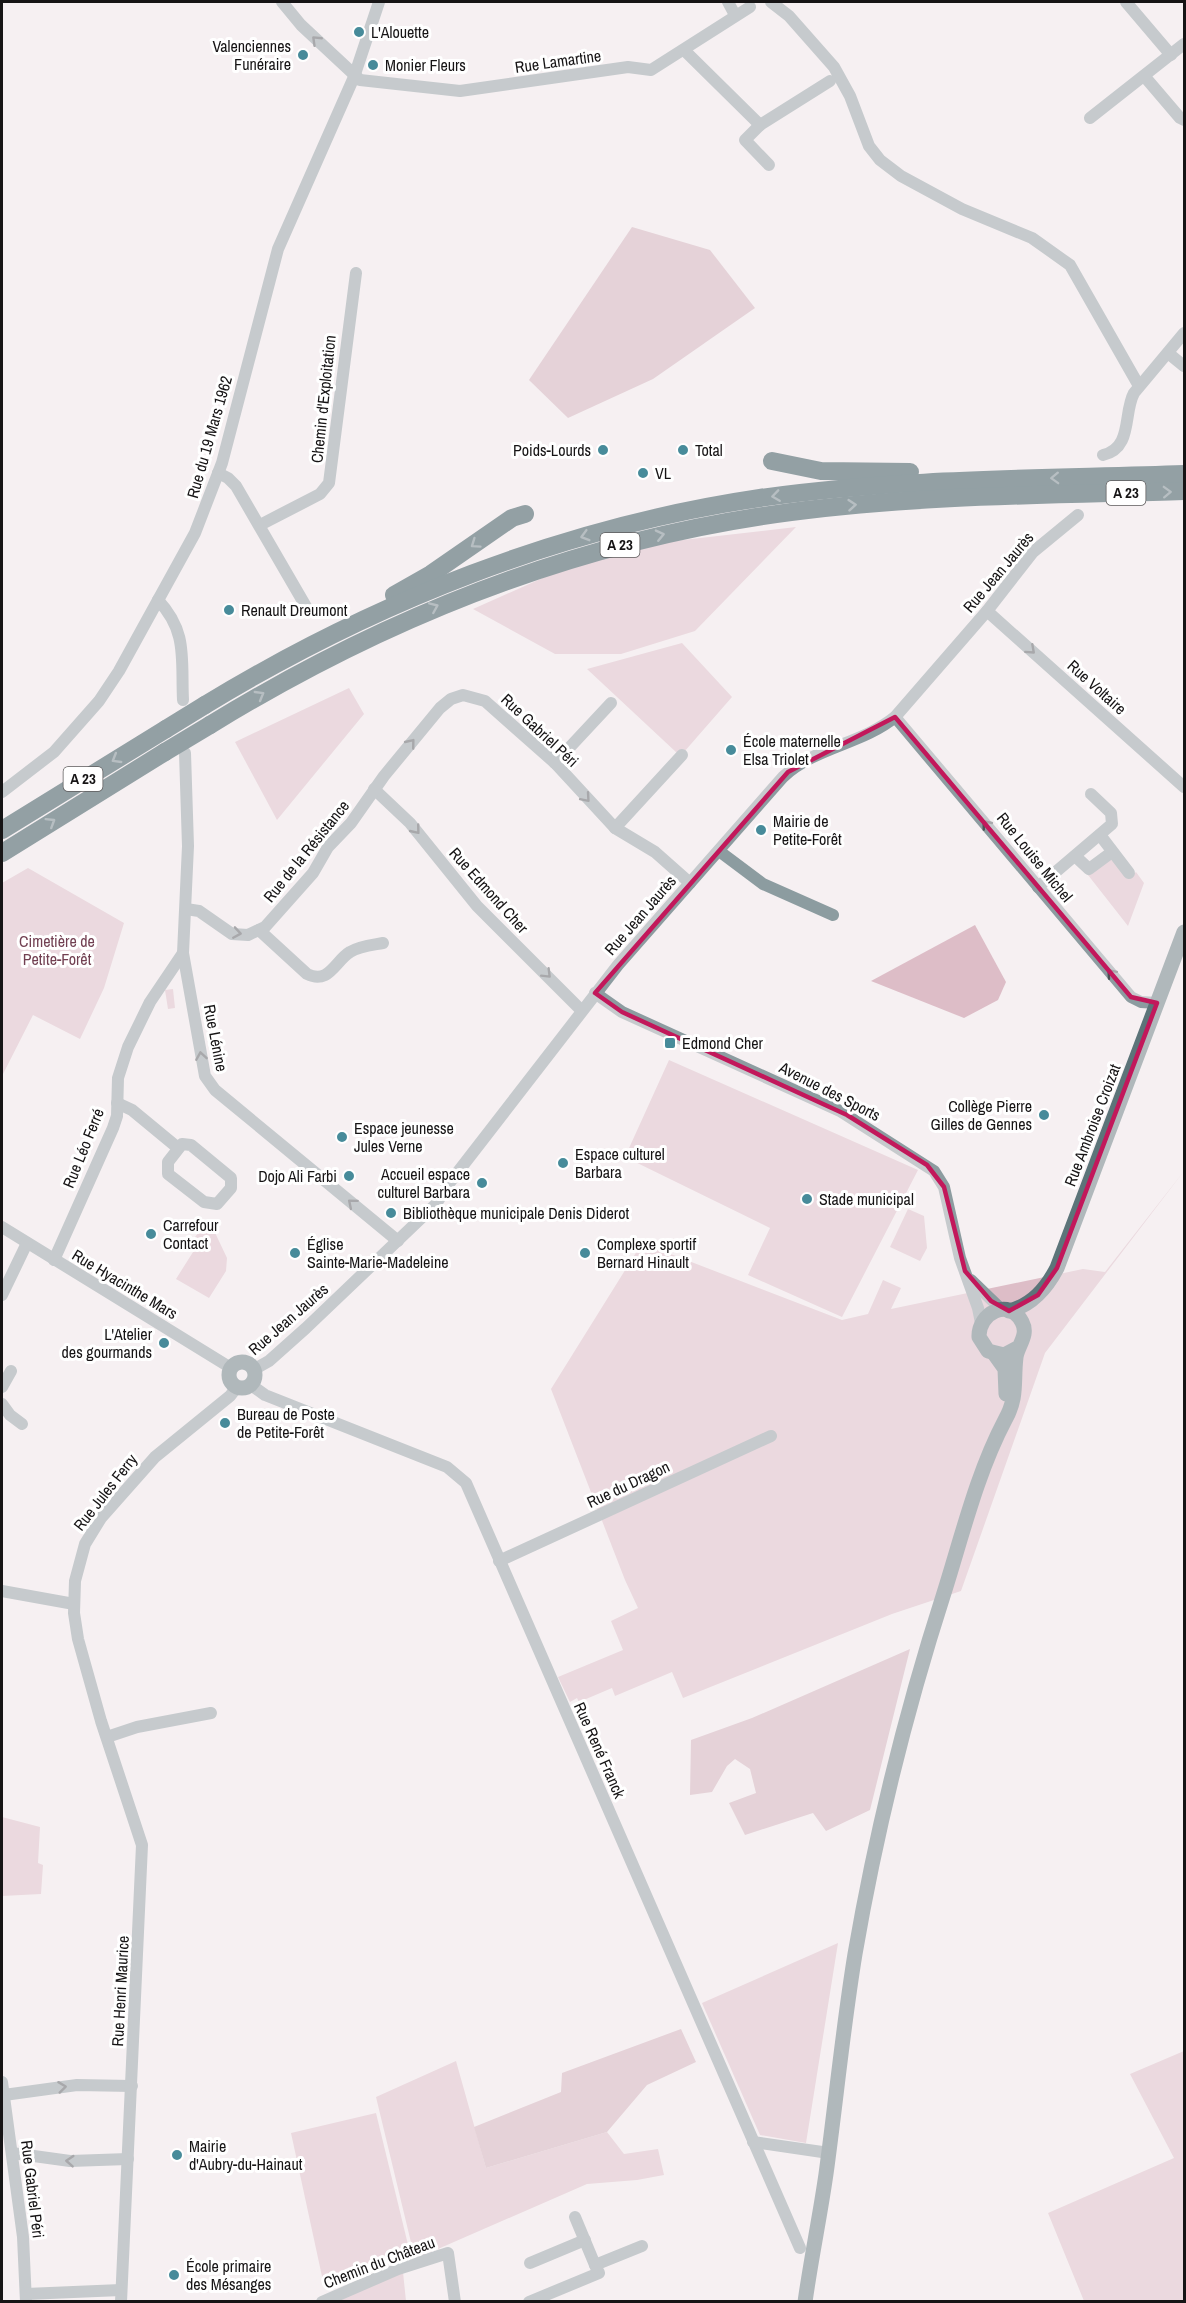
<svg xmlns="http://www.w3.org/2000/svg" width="1186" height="2303" viewBox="0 0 1186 2303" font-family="'Archivo Narrow',sans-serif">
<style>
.green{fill:#ddbdc7}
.forest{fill:#d0adb8}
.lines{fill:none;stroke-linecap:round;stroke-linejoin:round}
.street{stroke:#8c9ca0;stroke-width:12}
.secondary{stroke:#5c7479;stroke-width:15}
.highway{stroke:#1b3f46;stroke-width:18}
.highway-bridge{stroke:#1b3f46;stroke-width:18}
.oneway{stroke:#4b5154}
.oneway2{stroke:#6b8287}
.marked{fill:none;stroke:#c2185b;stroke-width:4.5;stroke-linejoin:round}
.poi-dot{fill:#478b9a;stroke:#fff;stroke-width:2}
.labels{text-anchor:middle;stroke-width:6;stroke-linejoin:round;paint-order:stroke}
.shield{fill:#fff;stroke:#5c5a5b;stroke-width:1.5}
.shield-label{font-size:15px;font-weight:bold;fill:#161415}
.poi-label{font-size:16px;fill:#161415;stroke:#fff;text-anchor:start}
.street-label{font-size:16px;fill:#161415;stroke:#fff}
.park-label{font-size:16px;fill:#724052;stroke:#fff}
</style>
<rect width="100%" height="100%" fill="#f6f0f2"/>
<g class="green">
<polygon points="796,527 695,631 621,654 555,654 473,609 565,568 665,542"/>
<polygon points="682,643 732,697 684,752 677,753 587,669"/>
<polygon points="349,688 364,714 277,820 235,742"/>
<polygon points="1107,859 1111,859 1130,877 1136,872 1144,883 1128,926 1088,875"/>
<polygon points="28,868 124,923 104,988 80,1039 33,1015 2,1076 2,883"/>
<polygon points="975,925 1006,982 998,1000 964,1018 871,981"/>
<polygon points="173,989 175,1008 168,1009 165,990"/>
<polygon points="669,1060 918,1170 842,1317 748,1275 770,1228 625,1157"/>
<polygon points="1184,1171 1045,1353 961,1591 892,1614 683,1698 672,1672 615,1696 612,1688 579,1702 577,1698 570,1702 558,1677 623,1650 611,1621 638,1608 625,1580 551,1389 642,1243 842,1320 868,1314 883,1280 901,1288 891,1309 1083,1269 1105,1272"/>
<polygon points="908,1209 924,1216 927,1248 920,1261 890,1247"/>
<polygon points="209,1220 227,1258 226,1271 209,1298 176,1279 200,1241 195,1237"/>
<polygon points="2,1817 40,1827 38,1863 43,1865 41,1894 2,1896"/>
<polygon points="838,1943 806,2143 760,2135 702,2003"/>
<polygon points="1184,2051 1184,2301 1084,2301 1048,2213 1174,2158 1130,2074"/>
<polygon points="456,2061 486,2168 607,2132 624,2154 658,2149 664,2175 637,2180 587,2184 415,2259 376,2097"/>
<polygon points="376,2113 411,2257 323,2281 291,2133"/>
<polygon points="403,2272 406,2301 328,2301"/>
</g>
<g class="forest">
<polygon points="632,227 710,250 755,308 653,379 568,418 529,380"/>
<polygon points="910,1649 870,1810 826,1831 813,1813 745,1835 729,1803 756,1793 750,1769 735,1759 727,1766 712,1792 690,1795 691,1740 752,1718"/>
<polygon points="681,2029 696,2062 647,2085 607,2132 486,2168 474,2127 561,2092 562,2073"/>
</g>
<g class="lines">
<g class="street">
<polyline points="282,2 301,25 360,80 460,91 628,67 651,70 750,7"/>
<polyline points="728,2 735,15"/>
<polyline points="771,2 789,16 834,67 850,96 869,146 880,160 901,176 962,209 1032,238 1070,265 1139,386"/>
<polyline points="1126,2 1171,55"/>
<polyline points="684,50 760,125"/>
<polyline points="1145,77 1180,118 1184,120"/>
<polyline points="1090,118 1184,44"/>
<polyline points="769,165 745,140 760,125 830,81"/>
<polyline points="1168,353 1184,366"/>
<path d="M1103,455C1133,448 1123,413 1134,393L1184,333"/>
<polyline points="218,473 228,478 236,486 308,610"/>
<polyline points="260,525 320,494 329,483 356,273"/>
<path d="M158,600C188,632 181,659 183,700"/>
<polyline points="987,611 1184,787"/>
<polyline points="895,717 1131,997 1141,1002 1157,1003"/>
<polyline points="185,753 188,846 183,953 205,1076 215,1090 398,1241"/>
<polyline points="555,763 611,703"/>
<polyline points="374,789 410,823 477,906 581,1010"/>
<polyline points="2,792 54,752 99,701 119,671 195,533 222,463 278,249 354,77 379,2"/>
<polyline points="615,828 682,755"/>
<polyline points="1100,835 1129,873"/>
<polyline points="719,851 763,884 833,915"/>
<polyline points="1075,856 1089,869 1112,852"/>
<polyline points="1038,887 1112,824 1111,813 1091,794"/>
<polyline points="186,909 199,911 232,934 248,935 265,927 313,873 328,847 351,823 384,776 440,708 451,699 463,695 485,701 555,763 615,828 655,852 690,883"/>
<path d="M259,930L307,974C329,985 335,961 350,952C359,946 372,945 383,943"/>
<polyline points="595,993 622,1012 840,1111 934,1171 944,1187 960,1258 978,1308 981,1323"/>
<polyline points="117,1103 132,1110 178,1148"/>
<polygon points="182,1144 191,1145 231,1178 231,1188 217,1204 204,1202 168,1174 168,1162"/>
<polyline points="2,1227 231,1368"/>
<polyline points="54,1260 113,1128 117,1116 118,1078 128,1047 150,1002 183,953"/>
<polyline points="971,1280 1002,1310"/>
<polyline points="2,1295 27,1243"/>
<path d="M253,1370L269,1361L306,1328L436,1204L447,1186L618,965L783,777C815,747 862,744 895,717L987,611L1033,552L1078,515"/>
<polyline points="251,1385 265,1395 447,1467 466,1483 800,2248"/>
<polyline points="2,1387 11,1371"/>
<polyline points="2,1404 10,1415 22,1424"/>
<polyline points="499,1561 771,1436"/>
<polyline points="2,1591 74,1604"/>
<polyline points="107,1737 137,1727 211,1713"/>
<polyline points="2,2082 23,2237 26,2302"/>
<polyline points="4,2095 77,2085 132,2086"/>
<polyline points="753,2142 829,2153"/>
<polyline points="12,2153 70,2161 128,2159"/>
<polyline points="575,2217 595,2265"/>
<polyline points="530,2263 585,2240"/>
<polyline points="26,2294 121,2290"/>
<polyline points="121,2302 142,1845 101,1721 78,1639 74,1613 75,1581 85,1544 101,1518 155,1457 230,1396 237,1387"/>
<polyline points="322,2302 398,2269 448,2253 455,2302"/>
<polyline points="529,2302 599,2273 595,2265 642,2246"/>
</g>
<g class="secondary">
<path d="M1009,1311C1032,1305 1046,1289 1057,1268L1184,932"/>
<polyline points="995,1355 1005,1369 1006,1394"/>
<circle cx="242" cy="1375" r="13"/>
<path d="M805,2302C811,2259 820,2216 826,2174C836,2101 843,2027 855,1954C876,1832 906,1711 944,1593C962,1536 977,1473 1005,1420C1018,1397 1013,1382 1016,1357C1018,1345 1029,1335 1022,1322C1009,1297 978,1313 979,1337L988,1351L1004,1355L1019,1347"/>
</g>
<g class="highway">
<polyline points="772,461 821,471 910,472"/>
<polyline points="394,595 431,574 512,518 525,514"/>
<path d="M205,705C374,602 563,527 760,498C900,478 1043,479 1184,474"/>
<path d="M210,725C389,615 582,539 791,512C921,495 1054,495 1184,491"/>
<polyline points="2,830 166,729"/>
<polyline points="2,853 165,752"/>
</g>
<g class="highway-bridge">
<polyline points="166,729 205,705"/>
<polyline points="165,752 210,725"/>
</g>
</g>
<defs><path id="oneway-chevron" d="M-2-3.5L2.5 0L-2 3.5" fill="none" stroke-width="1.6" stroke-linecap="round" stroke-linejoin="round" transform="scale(1.5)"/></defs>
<g class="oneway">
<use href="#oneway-chevron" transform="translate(316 40) rotate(-136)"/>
<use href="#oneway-chevron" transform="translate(1031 650) rotate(42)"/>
<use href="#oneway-chevron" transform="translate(411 743) rotate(-51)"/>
<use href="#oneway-chevron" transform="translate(586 798) rotate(49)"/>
<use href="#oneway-chevron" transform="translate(986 824) rotate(-129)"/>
<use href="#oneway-chevron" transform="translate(416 830) rotate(51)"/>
<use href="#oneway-chevron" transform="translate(237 933) rotate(9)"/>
<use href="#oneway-chevron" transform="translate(1111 973) rotate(-131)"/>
<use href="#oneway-chevron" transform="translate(547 974) rotate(45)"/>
<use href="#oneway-chevron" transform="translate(201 1056) rotate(-99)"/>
<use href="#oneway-chevron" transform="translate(352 1203) rotate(-140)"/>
<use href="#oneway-chevron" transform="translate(62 2087) rotate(-7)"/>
<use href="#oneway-chevron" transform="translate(70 2161) rotate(-176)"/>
</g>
<g class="oneway2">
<use href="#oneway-chevron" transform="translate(1055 478) rotate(178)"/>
<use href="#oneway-chevron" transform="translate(1167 492) rotate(-2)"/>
<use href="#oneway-chevron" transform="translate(776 496) rotate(172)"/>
<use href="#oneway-chevron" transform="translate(852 505) rotate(-5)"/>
<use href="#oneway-chevron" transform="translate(660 535) rotate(-13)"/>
<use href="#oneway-chevron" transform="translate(585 536) rotate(164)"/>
<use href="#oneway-chevron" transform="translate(475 544) rotate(145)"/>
<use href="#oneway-chevron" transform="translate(434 607) rotate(-23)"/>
<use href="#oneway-chevron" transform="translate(260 695) rotate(-30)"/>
<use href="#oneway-chevron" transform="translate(116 759) rotate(149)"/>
<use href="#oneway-chevron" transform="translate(51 822) rotate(-32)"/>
</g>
<path d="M0 0H1186V2303H0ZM895,717L1131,997L1157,1003L1057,1268L1038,1295L1009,1311L991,1301L965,1271L944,1187L927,1165L847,1115L622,1012L595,993L788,772Z" fill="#f6f0f2" fill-opacity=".55" fill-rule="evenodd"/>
<path class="marked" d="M895,717L1131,997L1157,1003L1057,1268L1038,1295L1009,1311L991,1301L965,1271L944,1187L927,1165L847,1115L622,1012L595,993L788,772Z"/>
<g class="poi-dot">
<circle cx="359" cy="32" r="6"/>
<circle cx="303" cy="55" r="6"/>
<circle cx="373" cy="65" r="6"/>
<circle cx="603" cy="450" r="6"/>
<circle cx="683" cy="450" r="6"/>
<circle cx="643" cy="473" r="6"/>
<circle cx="229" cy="610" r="6"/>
<circle cx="731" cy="750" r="6"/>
<circle cx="761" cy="830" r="6"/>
<rect x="664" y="1037" width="12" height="12" rx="3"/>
<circle cx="1044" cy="1115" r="6"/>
<circle cx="342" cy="1137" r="6"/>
<circle cx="563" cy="1163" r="6"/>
<circle cx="349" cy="1176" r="6"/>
<circle cx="482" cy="1183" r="6"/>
<circle cx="807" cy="1199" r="6"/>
<circle cx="391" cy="1213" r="6"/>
<circle cx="151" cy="1234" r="6"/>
<circle cx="295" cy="1253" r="6"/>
<circle cx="585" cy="1253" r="6"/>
<circle cx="164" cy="1343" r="6"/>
<circle cx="225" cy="1423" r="6"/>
<circle cx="177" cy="2155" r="6"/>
<circle cx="174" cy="2275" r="6"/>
</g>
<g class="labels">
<g class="shield">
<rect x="1106.5" y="481" width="39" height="24" rx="4.5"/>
<rect x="600.5" y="533" width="39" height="24" rx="4.5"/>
<rect x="63.5" y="767" width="39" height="24" rx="4.5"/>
</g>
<g class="shield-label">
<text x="1126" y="498">A 23</text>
<text x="620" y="550">A 23</text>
<text x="83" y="784">A 23</text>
</g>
<g class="poi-label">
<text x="371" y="38">L'Alouette</text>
<text x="291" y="52" text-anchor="end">Valenciennes<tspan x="291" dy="18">Funéraire</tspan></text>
<text x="385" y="71">Monier Fleurs</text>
<text x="591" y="456" text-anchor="end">Poids-Lourds</text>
<text x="695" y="456">Total</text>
<text x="655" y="479">VL</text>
<text x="241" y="616">Renault Dreumont</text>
<text x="743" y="747">École maternelle<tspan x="743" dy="18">Elsa Triolet</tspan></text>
<text x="773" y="827">Mairie de<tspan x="773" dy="18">Petite-Forêt</tspan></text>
<text x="682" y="1049">Edmond Cher</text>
<text x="1032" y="1112" text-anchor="end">Collège Pierre<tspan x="1032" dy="18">Gilles de Gennes</tspan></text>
<text x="354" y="1134">Espace jeunesse<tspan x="354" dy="18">Jules Verne</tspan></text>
<text x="575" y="1160">Espace culturel<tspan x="575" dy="18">Barbara</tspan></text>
<text x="470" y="1180" text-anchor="end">Accueil espace<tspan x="470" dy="18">culturel Barbara</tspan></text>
<text x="337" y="1182" text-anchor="end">Dojo Ali Farbi</text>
<text x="819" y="1205">Stade municipal</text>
<text x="403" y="1219">Bibliothèque municipale Denis Diderot</text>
<text x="163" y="1231">Carrefour<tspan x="163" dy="18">Contact</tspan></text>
<text x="307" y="1250">Église<tspan x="307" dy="18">Sainte-Marie-Madeleine</tspan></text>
<text x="597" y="1250">Complexe sportif<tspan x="597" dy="18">Bernard Hinault</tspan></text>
<text x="152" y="1340" text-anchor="end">L'Atelier<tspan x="152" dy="18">des gourmands</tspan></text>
<text x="237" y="1420">Bureau de Poste<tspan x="237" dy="18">de Petite-Forêt</tspan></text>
<text x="189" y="2152">Mairie<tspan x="189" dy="18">d'Aubry-du-Hainaut</tspan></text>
<text x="186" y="2272">École primaire<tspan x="186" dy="18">des Mésanges</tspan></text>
</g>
<g class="street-label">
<text transform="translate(558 61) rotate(-8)" y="6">Rue Lamartine</text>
<text transform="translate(323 399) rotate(-84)" y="6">Chemin d'Exploitation</text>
<text transform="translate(209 437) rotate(-74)" y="6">Rue du 19 Mars 1962</text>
<text transform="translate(998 572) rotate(-50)" y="6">Rue Jean Jaurès</text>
<text transform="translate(1097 687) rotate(42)" y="6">Rue Voltaire</text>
<text transform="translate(540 730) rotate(43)" y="6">Rue Gabriel Péri</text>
<text transform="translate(306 851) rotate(-51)" y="6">Rue de la Résistance</text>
<text transform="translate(1035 857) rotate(51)" y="6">Rue Louise Michel</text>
<text transform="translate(489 890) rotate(48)" y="6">Rue Edmond Cher</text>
<text transform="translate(640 915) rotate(-49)" y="6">Rue Jean Jaurès</text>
<text transform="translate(216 1038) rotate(79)" y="6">Rue Lénine</text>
<text transform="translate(830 1091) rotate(27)" y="6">Avenue des Sports</text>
<text transform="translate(1092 1125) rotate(-69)" y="6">Rue Ambroise Croizat</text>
<text transform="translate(83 1148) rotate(-68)" y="6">Rue Léo Ferré</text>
<text transform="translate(125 1284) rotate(31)" y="6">Rue Hyacinthe Mars</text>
<text transform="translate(288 1319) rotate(-41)" y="6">Rue Jean Jaurès</text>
<text transform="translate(628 1484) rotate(-25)" y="6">Rue du Dragon</text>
<text transform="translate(105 1492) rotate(-52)" y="6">Rue Jules Ferry</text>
<text transform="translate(600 1750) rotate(66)" y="6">Rue René Franck</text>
<text transform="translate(120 1991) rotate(-87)" y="6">Rue Henri Maurice</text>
<text transform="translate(33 2189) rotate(83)" y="6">Rue Gabriel Péri</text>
<text transform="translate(379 2262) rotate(-21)" y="6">Chemin du Château</text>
</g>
<g class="park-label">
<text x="57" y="947">Cimetière de<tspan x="57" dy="18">Petite-Forêt</tspan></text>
</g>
</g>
<rect width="1186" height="2303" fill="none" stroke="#161415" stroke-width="6"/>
</svg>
